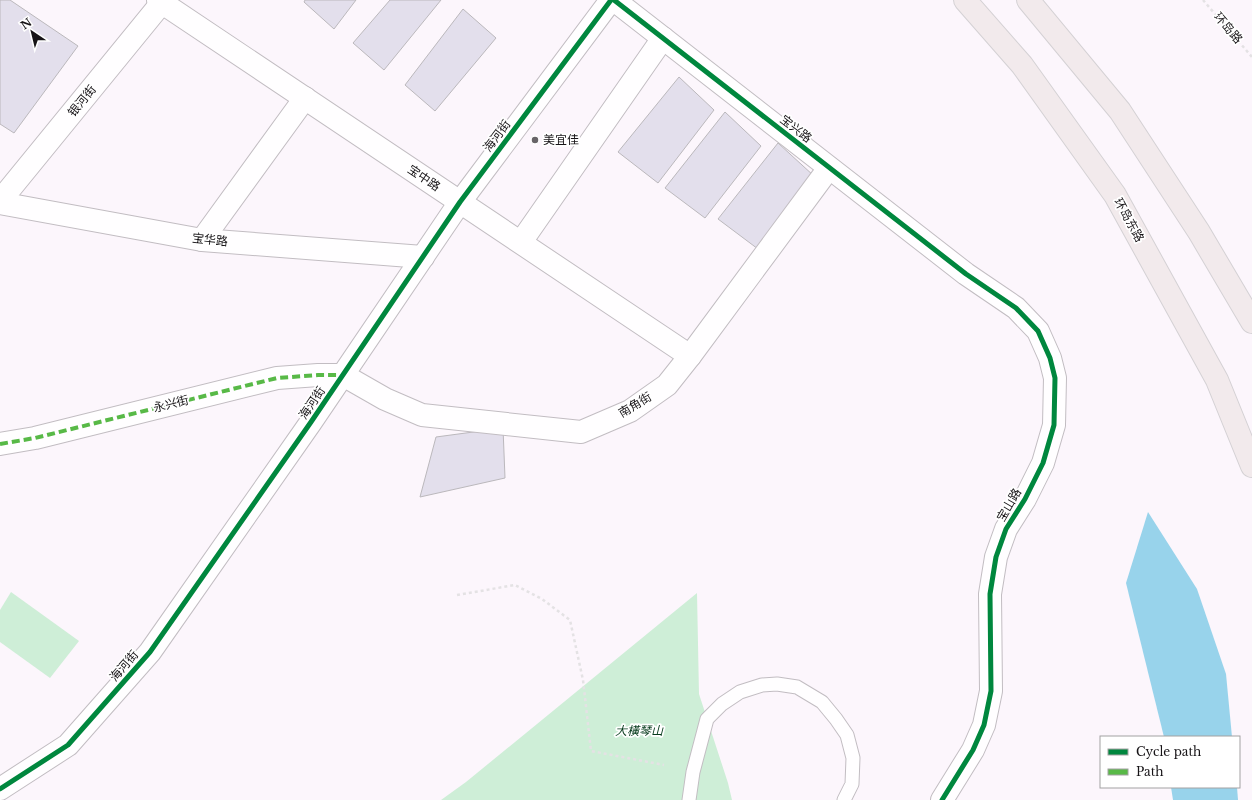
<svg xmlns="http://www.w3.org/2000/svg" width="1252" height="800" viewBox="0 0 1252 800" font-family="'Libre Baskerville','Noto Sans SC',serif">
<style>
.green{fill:#ceeed7}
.water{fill:#98d3eb}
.building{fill:#e3dfec;stroke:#bbb8bc}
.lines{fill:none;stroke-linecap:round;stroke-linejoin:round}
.service-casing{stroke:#c2bdc2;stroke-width:15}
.minor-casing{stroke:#c2bdc2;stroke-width:24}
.primary-casing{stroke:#d4d1d4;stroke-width:24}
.path{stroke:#e4e2e4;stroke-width:2.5;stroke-dasharray:3 3;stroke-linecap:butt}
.service{stroke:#fffeff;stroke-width:13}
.minor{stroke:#fffeff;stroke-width:22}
.primary{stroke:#f2eaec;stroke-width:22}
.quiet{stroke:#58b947;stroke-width:4;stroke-dasharray:8 4;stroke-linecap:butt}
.cycleway-casing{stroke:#fff;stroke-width:8}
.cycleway{stroke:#00873e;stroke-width:5}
.poi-dot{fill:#676367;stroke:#fff;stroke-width:1.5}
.labels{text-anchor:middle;stroke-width:3.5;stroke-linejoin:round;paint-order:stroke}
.street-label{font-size:12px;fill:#171417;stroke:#fff}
.poi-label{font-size:12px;fill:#171417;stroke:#fff;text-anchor:start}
.park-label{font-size:12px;font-style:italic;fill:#053a1b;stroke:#fff}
</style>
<rect width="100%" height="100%" fill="#fcf6fc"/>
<g class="green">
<polygon points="11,592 79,641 50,678 0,642 0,610"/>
<polygon points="697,593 699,694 728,783 732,800 441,800 466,782"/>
</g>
<g class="water">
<polygon points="1148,512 1197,589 1226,674 1232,737 1164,737 1126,583"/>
<polygon points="1171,787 1237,787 1238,800 1173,800"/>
</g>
<g class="building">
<polygon points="0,0 10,0 78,46 14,133 0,124"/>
<polygon points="305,0 356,0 334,29 304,2"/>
<polygon points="390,0 441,0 384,70 353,43"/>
<polygon points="463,9 496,38 435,111 405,85"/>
<polygon points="679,77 714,110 658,183 618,152"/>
<polygon points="725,112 761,146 705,218 665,188"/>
<polygon points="778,143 814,176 758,249 718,219"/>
<polygon points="503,428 505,478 420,497 436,437"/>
</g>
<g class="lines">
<g class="service-casing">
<polyline id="service" points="689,800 693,772 707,719 722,704 740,692 762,685 777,684 797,687 822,702 836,719 847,735 853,758 852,784 844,800"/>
</g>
<g class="minor-casing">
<g id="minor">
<polyline points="158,0 690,356"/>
<polyline points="614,0 966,274 1016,308 1038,331 1050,358 1055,378 1054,425 1043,463 1025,499 1006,529 996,557 990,594 991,691 984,725 973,750 942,800"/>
<polyline points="0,201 164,0"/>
<polyline points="0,203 202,240 423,257"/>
<polyline points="202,240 305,98"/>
<polyline points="521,242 663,38"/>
<polyline points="0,444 35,438 277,378 318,375 343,375 385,399 422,415 581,432 630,411 667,385 690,356 829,168"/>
<polyline points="0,789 68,745 150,652 311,422 460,202 611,0"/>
</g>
</g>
<g class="primary-casing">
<g id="primary">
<polyline points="965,0 1022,65 1115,195 1217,380 1252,466"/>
<polyline points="1028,0 1120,111 1199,232 1252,322"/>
</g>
</g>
<g class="path">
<polyline points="1203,0 1252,57"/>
<polyline points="457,595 515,585 542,599 570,620 583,680 591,751 664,765"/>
</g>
<use href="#service" class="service"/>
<use href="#minor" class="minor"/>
<use href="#primary" class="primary"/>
<polyline class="quiet" points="0,444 35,438 277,378 318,375 343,375"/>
<g class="cycleway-casing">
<g id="cycleway">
<polyline points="614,0 966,274 1016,308 1038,331 1050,358 1055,378 1054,425 1043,463 1025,499 1006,529 996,557 990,594 991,691 984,725 973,750 942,800"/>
<polyline points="0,789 68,745 150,652 311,422 460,202 611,0"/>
</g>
</g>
<use href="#cycleway" class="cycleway"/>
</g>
<circle class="poi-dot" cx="535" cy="140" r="4"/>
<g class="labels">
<g class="street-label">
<text transform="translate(1228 28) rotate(49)" y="4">环岛路</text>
<text transform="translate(82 101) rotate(-51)" y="4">银河街</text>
<text transform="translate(796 129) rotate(38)" y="4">宝兴路</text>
<text transform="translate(497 136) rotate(-53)" y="4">海河街</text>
<text transform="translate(424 178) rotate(34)" y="4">宝中路</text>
<text transform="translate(1129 220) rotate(61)" y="4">环岛东路</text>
<text transform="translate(210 240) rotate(6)" y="4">宝华路</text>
<text transform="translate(312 403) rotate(-56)" y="4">海河街</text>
<text transform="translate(171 404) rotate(-14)" y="4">永兴街</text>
<text transform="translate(635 405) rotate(-31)" y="4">南角街</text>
<text transform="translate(1009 505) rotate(-60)" y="4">宝山路</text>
<text transform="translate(124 666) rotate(-49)" y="4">海河街</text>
</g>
<g class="poi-label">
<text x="543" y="144">美宜佳</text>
</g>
<g class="park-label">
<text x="639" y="735">大橫琴山</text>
</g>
</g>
<rect x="1100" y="736" width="140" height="52" fill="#ffffff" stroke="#a2a1a2"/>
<rect x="1108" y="749" width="20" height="6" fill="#00873e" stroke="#a2a1a2"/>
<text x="1136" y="756" font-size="12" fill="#171417">Cycle path</text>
<rect x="1108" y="769" width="20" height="6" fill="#58b947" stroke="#a2a1a2"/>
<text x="1136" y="776" font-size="12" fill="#171417">Path</text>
<g transform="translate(32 32) rotate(325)" stroke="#ffffff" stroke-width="3" paint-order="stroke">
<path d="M0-3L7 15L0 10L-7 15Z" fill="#171417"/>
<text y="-6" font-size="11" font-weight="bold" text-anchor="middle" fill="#171417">N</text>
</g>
</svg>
